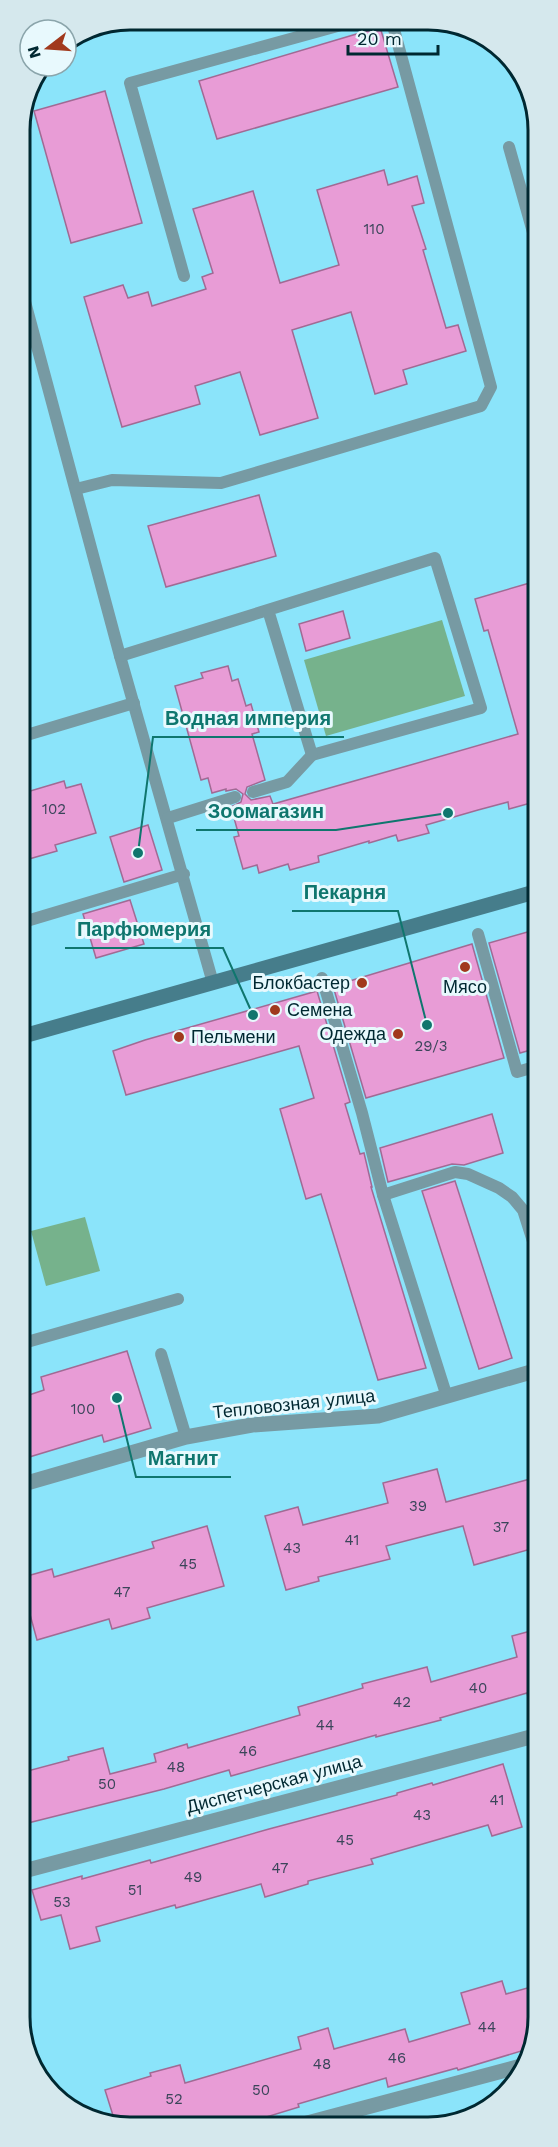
<svg xmlns="http://www.w3.org/2000/svg" width="558" height="2147" viewBox="0 0 558 2147" font-family="'Work Sans',sans-serif">
<style>
.green{fill:#76b28c}
.building{fill:#e89cd6;stroke:#a16a94;stroke-width:1.5}
.lines{fill:none;stroke-linecap:round;stroke-linejoin:round}
.lane{stroke:#779aa3;stroke-width:12}
.street{stroke:#779aa3;stroke-width:15}
.secondary{stroke:#467d8b;stroke-width:15}
.poi-dot{fill:#a1391d;stroke:#e8f9fd;stroke-width:2}
.labels{text-anchor:middle;stroke-width:6;stroke-linejoin:round;paint-order:stroke}
.number-label{font-size:15px;fill:#3a455a}
.poi-label{font-size:18px;fill:#002831;stroke:#e8f9fd;text-anchor:end}
.street-label{font-size:18px;fill:#002831;stroke:#e8f9fd}
.rim{fill:none;stroke:#002831;stroke-width:3}
.leader{fill:none;stroke:#0f766e;stroke-width:2}
.callout-dot{fill:#0f766e;stroke:#e8f9fd;stroke-width:2}
.callout-label{font-size:20px;text-anchor:middle;font-weight:bold;fill:#0f766e;stroke:#e8f9fd;stroke-width:6;stroke-linejoin:round;paint-order:stroke}
</style>
<rect width="100%" height="100%" fill="#8be4fa"/>
<g class="green">
<polygon points="442,620 465,696 326,736 304,660"/>
<polygon points="85,1217 100,1271 46,1286 31,1231"/>
</g>
<g class="building">
<polygon points="380,27 398,87 217,139 199,81"/>
<polygon points="105,91 142,223 71,243 34,111"/>
<polygon points="384,170 388,185 417,176 424,203 412,206 426,249 423,250 446,328 458,325 466,351 403,370 407,384 375,394 351,312 292,330 318,418 260,435 240,372 195,386 200,404 122,427 84,297 123,285 128,298 148,292 152,306 206,289 202,277 213,273 193,209 253,191 280,283 339,265 317,190"/>
<polygon points="259,495 276,556 166,587 148,526"/>
<polygon points="533,582 538,601 538,801 509,809 508,802 478,810 426,825 429,833 398,841 396,835 369,843 369,841 318,856 319,862 290,870 288,864 259,873 257,865 243,869 234,837 239,836 231,807 241,802 243,794 236,789 226,791 226,789 212,793 208,778 201,780 175,686 203,678 201,673 228,666 232,681 238,679 246,706 251,704 259,732 252,734 265,780 247,787 245,794 251,800 270,796 273,804 407,766 518,734 488,630 484,631 475,599"/>
<polygon points="343,611 350,638 306,651 299,624"/>
<polygon points="64,781 66,788 81,784 96,833 55,845 57,851 29,859 27,851 20,853 20,794"/>
<polygon points="148,825 162,870 124,882 110,837"/>
<polygon points="130,900 144,944 96,958 83,914"/>
<polygon points="538,929 538,1048 520,1053 489,943"/>
<polygon points="472,944 504,1058 366,1098 333,986"/>
<polygon points="317,991 350,1102 345,1104 360,1154 364,1153 372,1187 371,1187 426,1368 378,1380 321,1194 306,1199 280,1109 314,1098 299,1046 126,1095 113,1051 145,1040"/>
<polygon points="492,1114 503,1153 464,1165 452,1164 388,1182 380,1148"/>
<polygon points="455,1181 512,1358 479,1369 422,1191"/>
<polygon points="127,1351 151,1428 104,1442 102,1435 26,1458 20,1440 20,1398 44,1390 41,1377"/>
<polygon points="437,1469 446,1502 530,1479 538,1507 538,1547 474,1565 463,1526 386,1546 390,1559 318,1577 319,1581 286,1590 265,1516 298,1507 303,1525 388,1503 383,1483"/>
<polygon points="207,1526 224,1586 147,1608 150,1618 112,1629 109,1619 37,1640 20,1578 52,1569 54,1577 154,1548 152,1542"/>
<polygon points="538,1629 538,1704 530,1705 527,1693 440,1718 441,1720 376,1737 376,1735 231,1776 229,1770 164,1789 20,1825 20,1773 69,1760 68,1757 103,1748 110,1774 156,1762 154,1754 187,1744 188,1748 300,1715 298,1707 363,1688 362,1684 427,1667 431,1682 517,1657 512,1636"/>
<polygon points="503,1764 522,1827 492,1836 488,1825 371,1859 373,1864 308,1881 308,1884 265,1897 261,1884 176,1908 175,1905 96,1927 100,1941 70,1949 61,1915 41,1920 32,1890 82,1876 82,1879 150,1860 151,1863 269,1829 397,1795 397,1793 432,1783 433,1785"/>
<polygon points="502,1981 506,1994 538,1985 538,2024 528,2049 458,2070 457,2068 388,2087 386,2078 298,2104 299,2107 237,2126 116,2125 105,2090 151,2076 150,2073 180,2065 185,2083 301,2049 298,2037 328,2028 334,2049 405,2029 409,2042 470,2024 461,1993"/>
</g>
<g class="lines">
<g class="lane">
<polyline points="509,147 538,250"/>
<polyline points="184,276 130,83 352,22"/>
<polyline points="20,283 120,656 213,983"/>
<polyline points="76,489 112,480 221,483 481,406 491,387 392,22"/>
<polyline points="120,656 435,558 481,708 312,755 268,610"/>
<polyline points="20,737 134,703"/>
<polyline points="253,792 287,782 312,755"/>
<polyline points="168,818 235,797"/>
<polyline points="20,923 184,874"/>
<polyline points="478,934 517,1072 538,1066"/>
<polyline points="322,978 362,1113 383,1195 447,1397"/>
<polyline points="383,1195 455,1172 468,1174 499,1188 512,1197 523,1210 538,1257"/>
<polyline points="20,1344 178,1299"/>
<polyline points="161,1354 186,1437"/>
</g>
<g class="street">
<polyline points="20,1485 186,1437 252,1425 378,1416 538,1370"/>
<polyline points="20,1872 538,1735"/>
<polyline points="296,2126 521,2066"/>
</g>
<polyline class="secondary" points="20,1037 538,891"/>
</g>
<g class="poi-dot">
<circle cx="465" cy="967" r="6"/>
<circle cx="362" cy="983" r="6"/>
<circle cx="275" cy="1010" r="6"/>
<circle cx="398" cy="1034" r="6"/>
<circle cx="179" cy="1037" r="6"/>
</g>
<g class="labels">
<g class="number-label">
<text x="374" y="234">110</text>
<text x="54" y="814">102</text>
<text x="431" y="1051">29/3</text>
<text x="83" y="1414">100</text>
<text x="418" y="1511">39</text>
<text x="501" y="1532">37</text>
<text x="352" y="1545">41</text>
<text x="292" y="1553">43</text>
<text x="188" y="1569">45</text>
<text x="122" y="1597">47</text>
<text x="478" y="1693">40</text>
<text x="402" y="1707">42</text>
<text x="325" y="1730">44</text>
<text x="248" y="1756">46</text>
<text x="176" y="1772">48</text>
<text x="107" y="1789">50</text>
<text x="497" y="1805">41</text>
<text x="422" y="1820">43</text>
<text x="345" y="1845">45</text>
<text x="280" y="1873">47</text>
<text x="193" y="1882">49</text>
<text x="135" y="1895">51</text>
<text x="62" y="1907">53</text>
<text x="487" y="2032">44</text>
<text x="397" y="2063">46</text>
<text x="322" y="2069">48</text>
<text x="261" y="2095">50</text>
<text x="174" y="2104">52</text>
</g>
<g class="poi-label">
<text x="350" y="989">Блокбастер</text>
<text x="465" y="993" text-anchor="middle">Мясо</text>
<text x="287" y="1016" text-anchor="start">Семена</text>
<text x="386" y="1040">Одежда</text>
<text x="191" y="1043" text-anchor="start">Пельмени</text>
</g>
<g class="street-label">
<text transform="translate(294 1404) rotate(-6)" y="6">Тепловозная улица</text>
<text transform="translate(274 1784) rotate(-15)" y="6">Диспетчерская улица</text>
</g>
</g>
<path d="M0 0H558V2147H0ZM130 30H428A100 100 0 0 1 528 130V2017A100 100 0 0 1 428 2117H130A100 100 0 0 1 30 2017V130A100 100 0 0 1 130 30Z" fill="#d5e8ed" fill-rule="evenodd"/>
<path class="rim" d="M130 30H428A100 100 0 0 1 528 130V2017A100 100 0 0 1 428 2117H130A100 100 0 0 1 30 2017V130A100 100 0 0 1 130 30Z"/>
<path class="leader" d="M138 853L153 737H344M448 813L336 830H196M427 1025L398 911H292M253 1015L223 948H65M117 1398L136 1477H231"/>
<g class="callout-dot">
<circle cx="138" cy="853" r="6"/>
<circle cx="448" cy="813" r="6"/>
<circle cx="427" cy="1025" r="6"/>
<circle cx="253" cy="1015" r="6"/>
<circle cx="117" cy="1398" r="6"/>
</g>
<g class="callout-label">
<text x="248" y="725">Водная империя</text>
<text x="266" y="818">Зоомагазин</text>
<text x="345" y="899">Пекарня</text>
<text x="144" y="936">Парфюмерия</text>
<text x="183" y="1465">Магнит</text>
</g>
<g transform="translate(48 48) rotate(253)"><circle r="28" fill="#e8f9fd" stroke="#8ba5ab" stroke-width="1.5"/>
<path d="M0-4.5L10 22L0 15L-10 22Z" fill="#a1391d"/>
<text y="-9" font-size="16" font-weight="bold" text-anchor="middle" fill="#002831">N</text>
</g>
<path d="M348 45v9h90v-9" fill="none" stroke="#002831" stroke-width="3"/>
<text x="357" y="45" font-size="18" fill="#002831" stroke="#e8f9fd" stroke-width="4.5" paint-order="stroke">20 m</text>
</svg>
